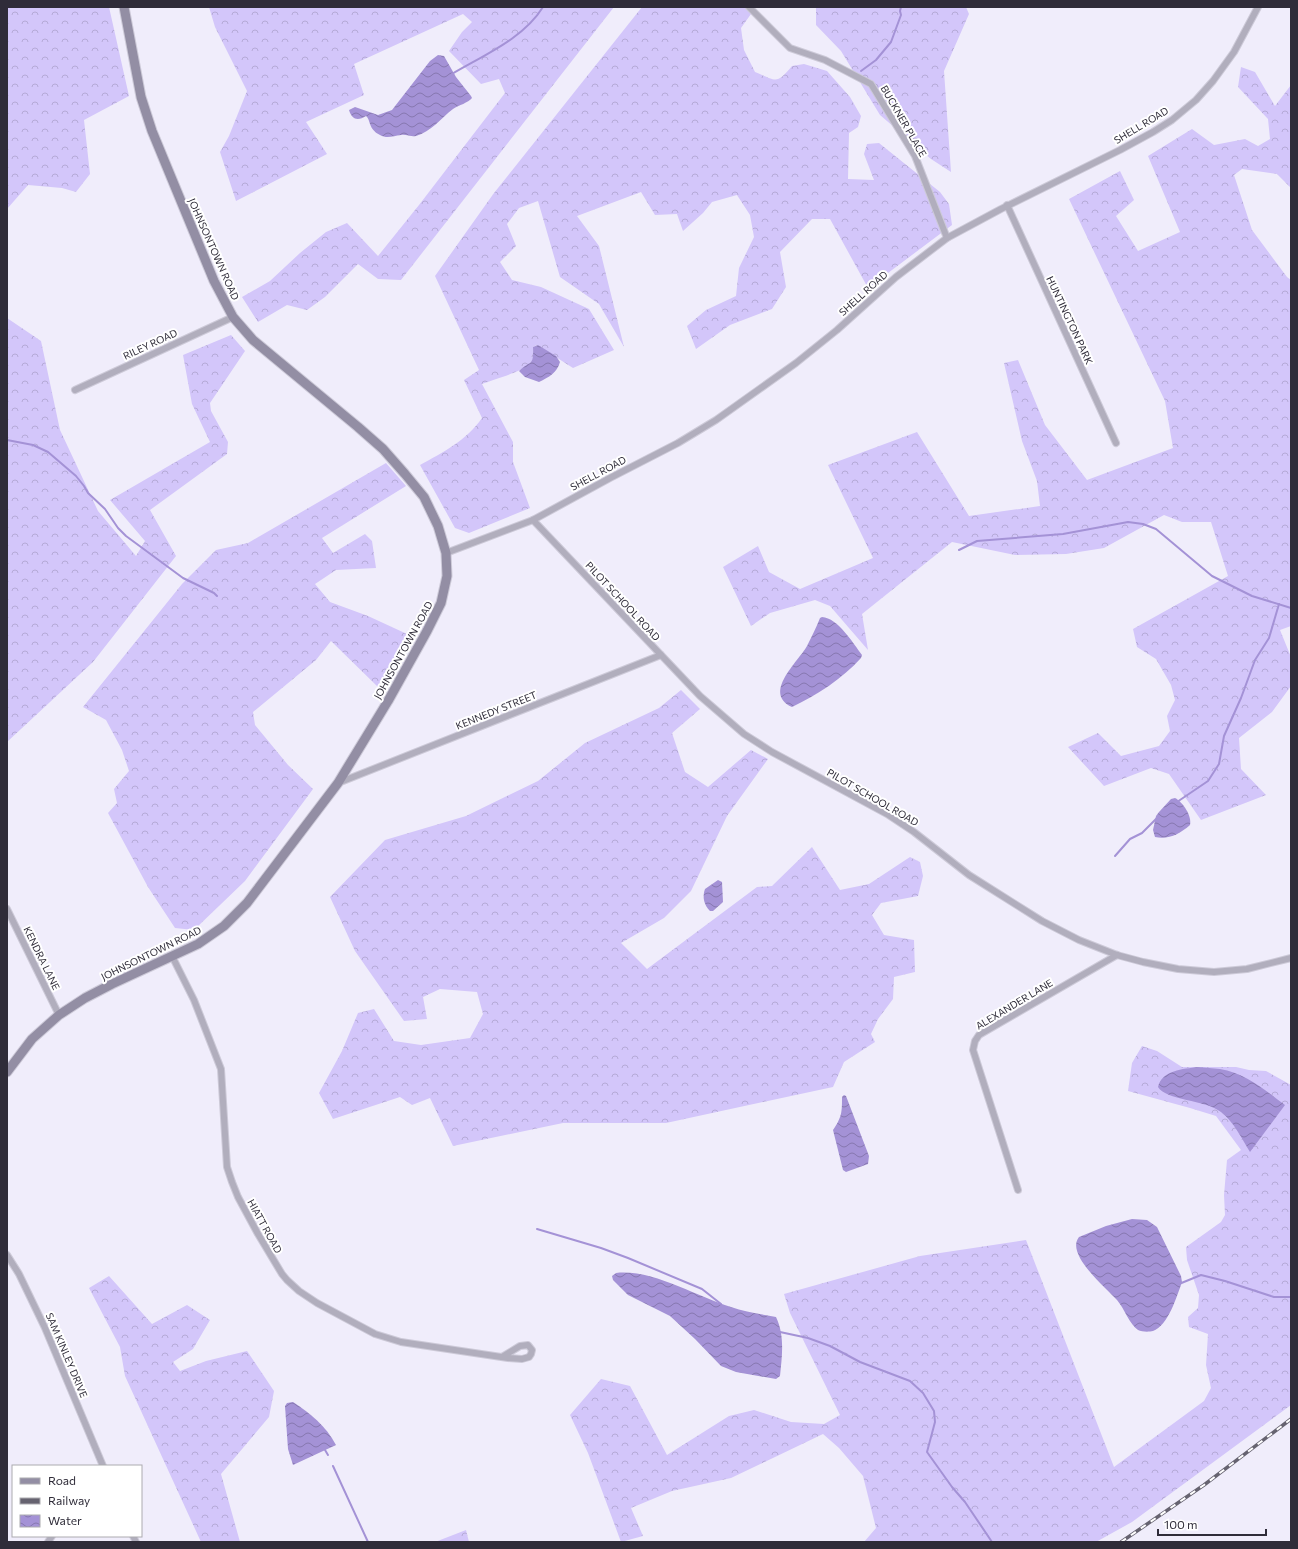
<svg xmlns="http://www.w3.org/2000/svg" width="1298" height="1549" viewBox="0 0 1298 1549" font-family="Commissioner,sans-serif">
<style>
.forest{fill:url(#forest-crowns)}
.water{fill:url(#water-waves)}
.lines{fill:none;stroke-linecap:round;stroke-linejoin:round}
.stream{stroke:#a492d6;stroke-width:2}
.street-casing{stroke:#cdcad8;stroke-width:8}
.secondary-casing{stroke:#cdcad8;stroke-width:11}
.street{stroke:#b1aebd;stroke-width:6}
.secondary{stroke:#938ea4;stroke-width:9}
.rail-casing{stroke:#666370;stroke-width:3.5}
.rail{stroke:#fff;stroke-width:2;stroke-dasharray:6;stroke-linecap:butt}
.labels{text-anchor:middle;stroke-width:4;stroke-linejoin:round;paint-order:stroke}
.street-label{font-size:10px;fill:#2f2c39;stroke:#fff}
</style>
<defs>
<pattern id="forest-crowns" width="20" height="18" patternUnits="userSpaceOnUse"><rect width="20" height="18" fill="#d3c6fa"/><path d="M2 6a3 3 0 1 1 6 0M12 15a3 3 0 1 1 6 0" fill="none" stroke="#b5aad7"/></pattern>
<pattern id="water-waves" width="16" height="10" patternUnits="userSpaceOnUse"><rect width="16" height="10" fill="#a492d6"/><path d="M0 5q4-4 8 0t8 0" fill="none" stroke="#8677af"/></pattern>
</defs>
<rect width="100%" height="100%" fill="#f0edfb"/>
<g class="forest">
<polygon points="7,7 109,7 129,96 84,120 90,174 76,192 62,188 28,185 7,209"/>
<polygon points="209,7 614,7 401,280 378,279 358,264 325,297 307,310 287,305 258,322 242,297 270,281 300,253 326,232 347,223 378,256 419,205 505,93 499,79 481,84 449,51 462,32 472,22 463,14 354,64 364,95 306,122 327,154 236,201 220,152 229,136 247,91 215,27"/>
<path d="M642,7H756L741,28L744,50L755,72C777,81 776,85 792,66L804,64L827,71L850,97L861,116L858,127L849,133L848,179L874,180L864,154L867,144L879,143L940,192L949,204L952,225L868,288L830,219H812L780,252L786,287L772,309L730,325L696,349L687,326L706,310L736,296L739,268L754,237L750,215L737,195L712,202L703,213L683,231L677,214L655,215L641,192L577,216L599,246L624,347L599,304L560,277L538,201L519,208L507,224L516,246L500,262L512,280L541,287L589,309L614,350L573,368L537,345L533,347C534,352 535,358 531,362C523,372 495,379 482,384L513,442V462L530,508L469,533L455,528L420,465C442,453 467,440 482,418L464,380L479,370L435,276L494,193Z"/>
<polygon points="816,7 966,7 969,14 944,71 951,172 931,159 880,115 841,51 816,25"/>
<polygon points="1241,67 1255,72 1275,106 1291,85 1291,188 1277,174 1242,169 1234,175 1252,230 1287,277 1291,280 1291,626 1280,630 1291,657 1291,686 1272,712 1239,738 1241,769 1266,795 1201,820 1169,774 1151,768 1104,786 1068,747 1098,733 1121,756 1159,746 1170,731 1167,716 1175,700 1171,685 1156,659 1137,647 1133,629 1228,576 1211,522 1182,522 1164,515 1104,548 1066,554 1015,555 952,542 862,614 868,650 830,606 815,600 770,613 751,626 723,567 758,546 769,572 800,589 873,558 828,465 917,432 969,516 1040,506 1037,481 1022,441 1004,363 1018,360 1045,425 1087,480 1173,448 1165,401 1069,199 1120,171 1134,200 1116,216 1138,251 1180,232 1148,156 1192,129 1214,145 1245,139 1258,146 1270,139 1268,119 1238,87"/>
<polygon points="7,318 41,341 60,430 98,511 136,556 145,541 110,500 210,442 192,404 183,355 231,335 245,351 210,403 211,411 228,442 227,454 150,510 176,556 93,662 7,742"/>
<polygon points="386,463 406,486 322,538 333,553 365,534 372,541 376,568 336,570 315,584 330,602 368,616 407,634 379,688 331,641 316,660 253,712 255,725 288,765 313,789 245,881 194,930 175,928 148,887 108,813 117,803 114,789 129,771 122,750 106,720 83,707 182,584 216,550 248,543"/>
<polygon points="681,690 700,709 672,733 685,772 708,787 751,750 768,759 727,816 691,891 664,918 621,943 647,969 757,887 772,886 812,847 840,890 869,884 910,857 920,862 923,876 918,896 881,903 872,915 884,935 914,940 915,972 894,977 893,999 878,1019 871,1034 875,1042 844,1062 833,1087 666,1123 563,1123 453,1146 430,1098 412,1105 400,1097 333,1119 319,1093 342,1051 358,1013 374,1009 394,1041 421,1045 470,1038 483,1014 477,992 440,989 423,997 427,1019 404,1021 355,951 330,897 385,840 466,816 538,781 585,743 659,708"/>
<polygon points="1142,1046 1157,1051 1182,1067 1236,1067 1249,1070 1266,1071 1291,1085 1291,1405 1132,1522 1096,1542 864,1542 876,1528 863,1476 839,1448 823,1434 731,1478 672,1491 631,1508 643,1536 621,1542 588,1453 570,1415 601,1379 630,1386 667,1455 729,1416 754,1410 791,1422 824,1424 840,1415 790,1313 784,1294 920,1256 1026,1240 1114,1467 1204,1401 1211,1388 1206,1365 1208,1334 1189,1327 1188,1317 1198,1308 1199,1295 1187,1260 1186,1247 1221,1222 1225,1215 1224,1195 1227,1160 1241,1150 1216,1116 1190,1108 1128,1091 1132,1063"/>
<polygon points="109,1276 152,1324 187,1305 210,1320 193,1349 173,1362 180,1371 206,1361 247,1351 274,1391 269,1417 221,1474 240,1542 201,1542 125,1376 120,1347 89,1288"/>
<polygon points="466,1530 469,1542 435,1542"/>
</g>
<g class="water">
<path d="M438,55L444,56L456,77L471,96L472,98C468,103 459,105 453,109C441,118 431,132 416,136C411,137 406,134 401,135C393,136 387,139 380,135C368,129 371,120 366,116C358,121 352,120 349,110L355,107L378,115L392,110L430,61Z"/>
<path d="M538,345L556,356L560,362C557,373 549,377 539,382L525,377L519,371C530,360 534,367 533,347Z"/>
<path d="M822,617C838,618 853,643 862,655L861,658C842,679 817,695 792,707C762,693 798,662 807,646C812,636 816,628 820,618Z"/>
<path d="M1175,798C1183,802 1192,816 1190,825C1180,834 1168,840 1155,837L1153,830L1156,816L1159,812L1171,799Z"/>
<path d="M718,880L722,882L723,902L713,911H710C704,905 702,897 705,889Z"/>
<path d="M1198,1067C1205,1068 1213,1068 1220,1069C1245,1073 1265,1090 1285,1105L1250,1152C1242,1139 1234,1122 1221,1112C1206,1100 1165,1100 1158,1087C1162,1070 1183,1069 1198,1067Z"/>
<path d="M844,1095L846,1096L869,1156L868,1164L846,1172L843,1170L833,1130C842,1117 842,1112 842,1097Z"/>
<path d="M1132,1219L1147,1220L1157,1227L1181,1276L1182,1282C1177,1296 1168,1326 1153,1331C1149,1332 1142,1332 1138,1330C1130,1325 1124,1308 1117,1300C1106,1288 1065,1254 1079,1237L1106,1226Z"/>
<path d="M616,1273C653,1269 697,1297 731,1307C745,1312 761,1314 776,1317C785,1336 782,1356 780,1376L776,1379L736,1372L721,1366L695,1339L670,1316L628,1295L613,1280L612,1276Z"/>
<path d="M293,1402C310,1413 326,1426 336,1445L293,1465L288,1449L285,1406L287,1403Z"/>
</g>
<g class="lines">
<g class="stream">
<polyline points="861,71 876,60 891,42 901,15 900,11 901,7"/>
<path d="M452,74C484,55 523,39 543,7"/>
<polyline points="7,440 33,445 48,452 76,476 84,486 88,493 105,509 118,528 126,536 183,578 214,593 217,596"/>
<polyline points="959,550 977,541 1063,534 1128,522 1143,524 1156,529 1212,576 1252,596 1291,608"/>
<polyline points="1177,802 1208,781 1219,764 1224,736 1241,698 1255,660 1269,638 1279,604"/>
<polyline points="1115,856 1130,839 1142,833 1157,818"/>
<polyline points="537,1229 601,1248 628,1258 702,1289 721,1304"/>
<polyline points="1179,1284 1201,1275 1225,1281 1274,1297 1291,1297"/>
<polyline points="780,1332 808,1338 830,1346 860,1362 910,1381 923,1393 934,1411 935,1422 927,1452 952,1487 965,1502 992,1542"/>
<polyline points="325,1450 328,1455"/>
<polyline points="333,1466 368,1542"/>
</g>
<g class="street-casing">
<g id="street">
<polyline points="749,7 790,48 825,60 871,84 915,156 947,238"/>
<polyline points="1007,205 1116,443"/>
<polyline points="75,390 233,317"/>
<polyline points="533,520 700,696 744,734 772,752 887,814 914,832 969,875 1042,921 1079,940 1117,955 1143,962 1178,969 1214,972 1247,969 1291,958"/>
<polyline points="446,553 533,520 610,478 678,443 716,420 796,363 837,330 896,277 947,238 1001,209 1120,150 1153,132 1172,120 1196,100 1213,81 1234,52 1258,7"/>
<polyline points="338,783 661,655"/>
<polyline points="7,909 59,1015"/>
<polyline points="172,956 194,1000 221,1069 227,1167 232,1182 238,1197 258,1234 282,1274 287,1280 299,1291 317,1303 375,1334 401,1342 508,1358 522,1359 529,1357 531,1354 532,1350 528,1345 520,1346 502,1357"/>
<polyline points="1018,1190 973,1050 975,1041 979,1035 1117,955"/>
<polyline points="7,1255 19,1274 45,1328 103,1466"/>
<polyline points="133,1536 136,1542"/>
<polyline points="48,1542 52,1536"/>
</g>
</g>
<g class="secondary-casing">
<polyline id="secondary" points="7,1072 32,1039 59,1015 85,998 112,984 198,944 224,926 247,903 338,783 388,701 427,631 441,603 447,576 446,553 438,526 424,497 405,474 383,449 358,427 253,340 233,317 214,281 152,131 141,97 124,7"/>
</g>
<use href="#street" class="street"/>
<use href="#secondary" class="secondary"/>
<g class="rail-casing">
<polyline id="rail" points="1121,1542 1204,1485 1291,1419"/>
</g>
<use href="#rail" class="rail"/>
</g>
<g class="labels">
<g class="street-label">
<text transform="translate(904 121) rotate(60)" y="4">BUCKNER PLACE</text>
<text transform="translate(1141 125) rotate(-31)" y="4">SHELL ROAD</text>
<text transform="translate(214 249) rotate(66)" y="4">JOHNSONTOWN ROAD</text>
<text transform="translate(863 293) rotate(-42)" y="4">SHELL ROAD</text>
<text transform="translate(1070 320) rotate(65)" y="4">HUNTINGTON PARK</text>
<text transform="translate(150 344) rotate(-25)" y="4">RILEY ROAD</text>
<text transform="translate(598 473) rotate(-28)" y="4">SHELL ROAD</text>
<text transform="translate(623 601) rotate(47)" y="4">PILOT SCHOOL ROAD</text>
<text transform="translate(403 650) rotate(-61)" y="4">JOHNSONTOWN ROAD</text>
<text transform="translate(496 710) rotate(-22)" y="4">KENNEDY STREET</text>
<text transform="translate(873 797) rotate(30)" y="4">PILOT SCHOOL ROAD</text>
<text transform="translate(151 953) rotate(-26)" y="4">JOHNSONTOWN ROAD</text>
<text transform="translate(42 958) rotate(64)" y="4">KENDRA LANE</text>
<text transform="translate(1014 1004) rotate(-31)" y="4">ALEXANDER LANE</text>
<text transform="translate(265 1226) rotate(61)" y="4">HIATT ROAD</text>
<text transform="translate(67 1355) rotate(67)" y="4">SAM KINLEY DRIVE</text>
</g>
</g>
<rect width="1298" height="1549" fill="none" stroke="#2f2c39" stroke-width="16"/>
<rect x="12" y="1465" width="130" height="72" fill="#ffffff" stroke="#acabb0"/>
<rect x="20" y="1478" width="20" height="6" fill="#938ea4" stroke="#acabb0"/>
<text x="48" y="1485" font-size="12" fill="#2f2c39">Road</text>
<rect x="20" y="1498" width="20" height="6" fill="#666370" stroke="#acabb0"/>
<text x="48" y="1505" font-size="12" fill="#2f2c39">Railway</text>
<rect x="20" y="1515" width="20" height="12" fill="url(#water-waves)" stroke="#acabb0"/>
<text x="48" y="1525" font-size="12" fill="#2f2c39">Water</text>
<path d="M1158 1529v6h108v-6" fill="none" stroke="#2f2c39" stroke-width="2"/>
<text x="1164" y="1529" font-size="12" fill="#2f2c39" stroke="#ffffff" stroke-width="3" paint-order="stroke">100 m</text>
</svg>
